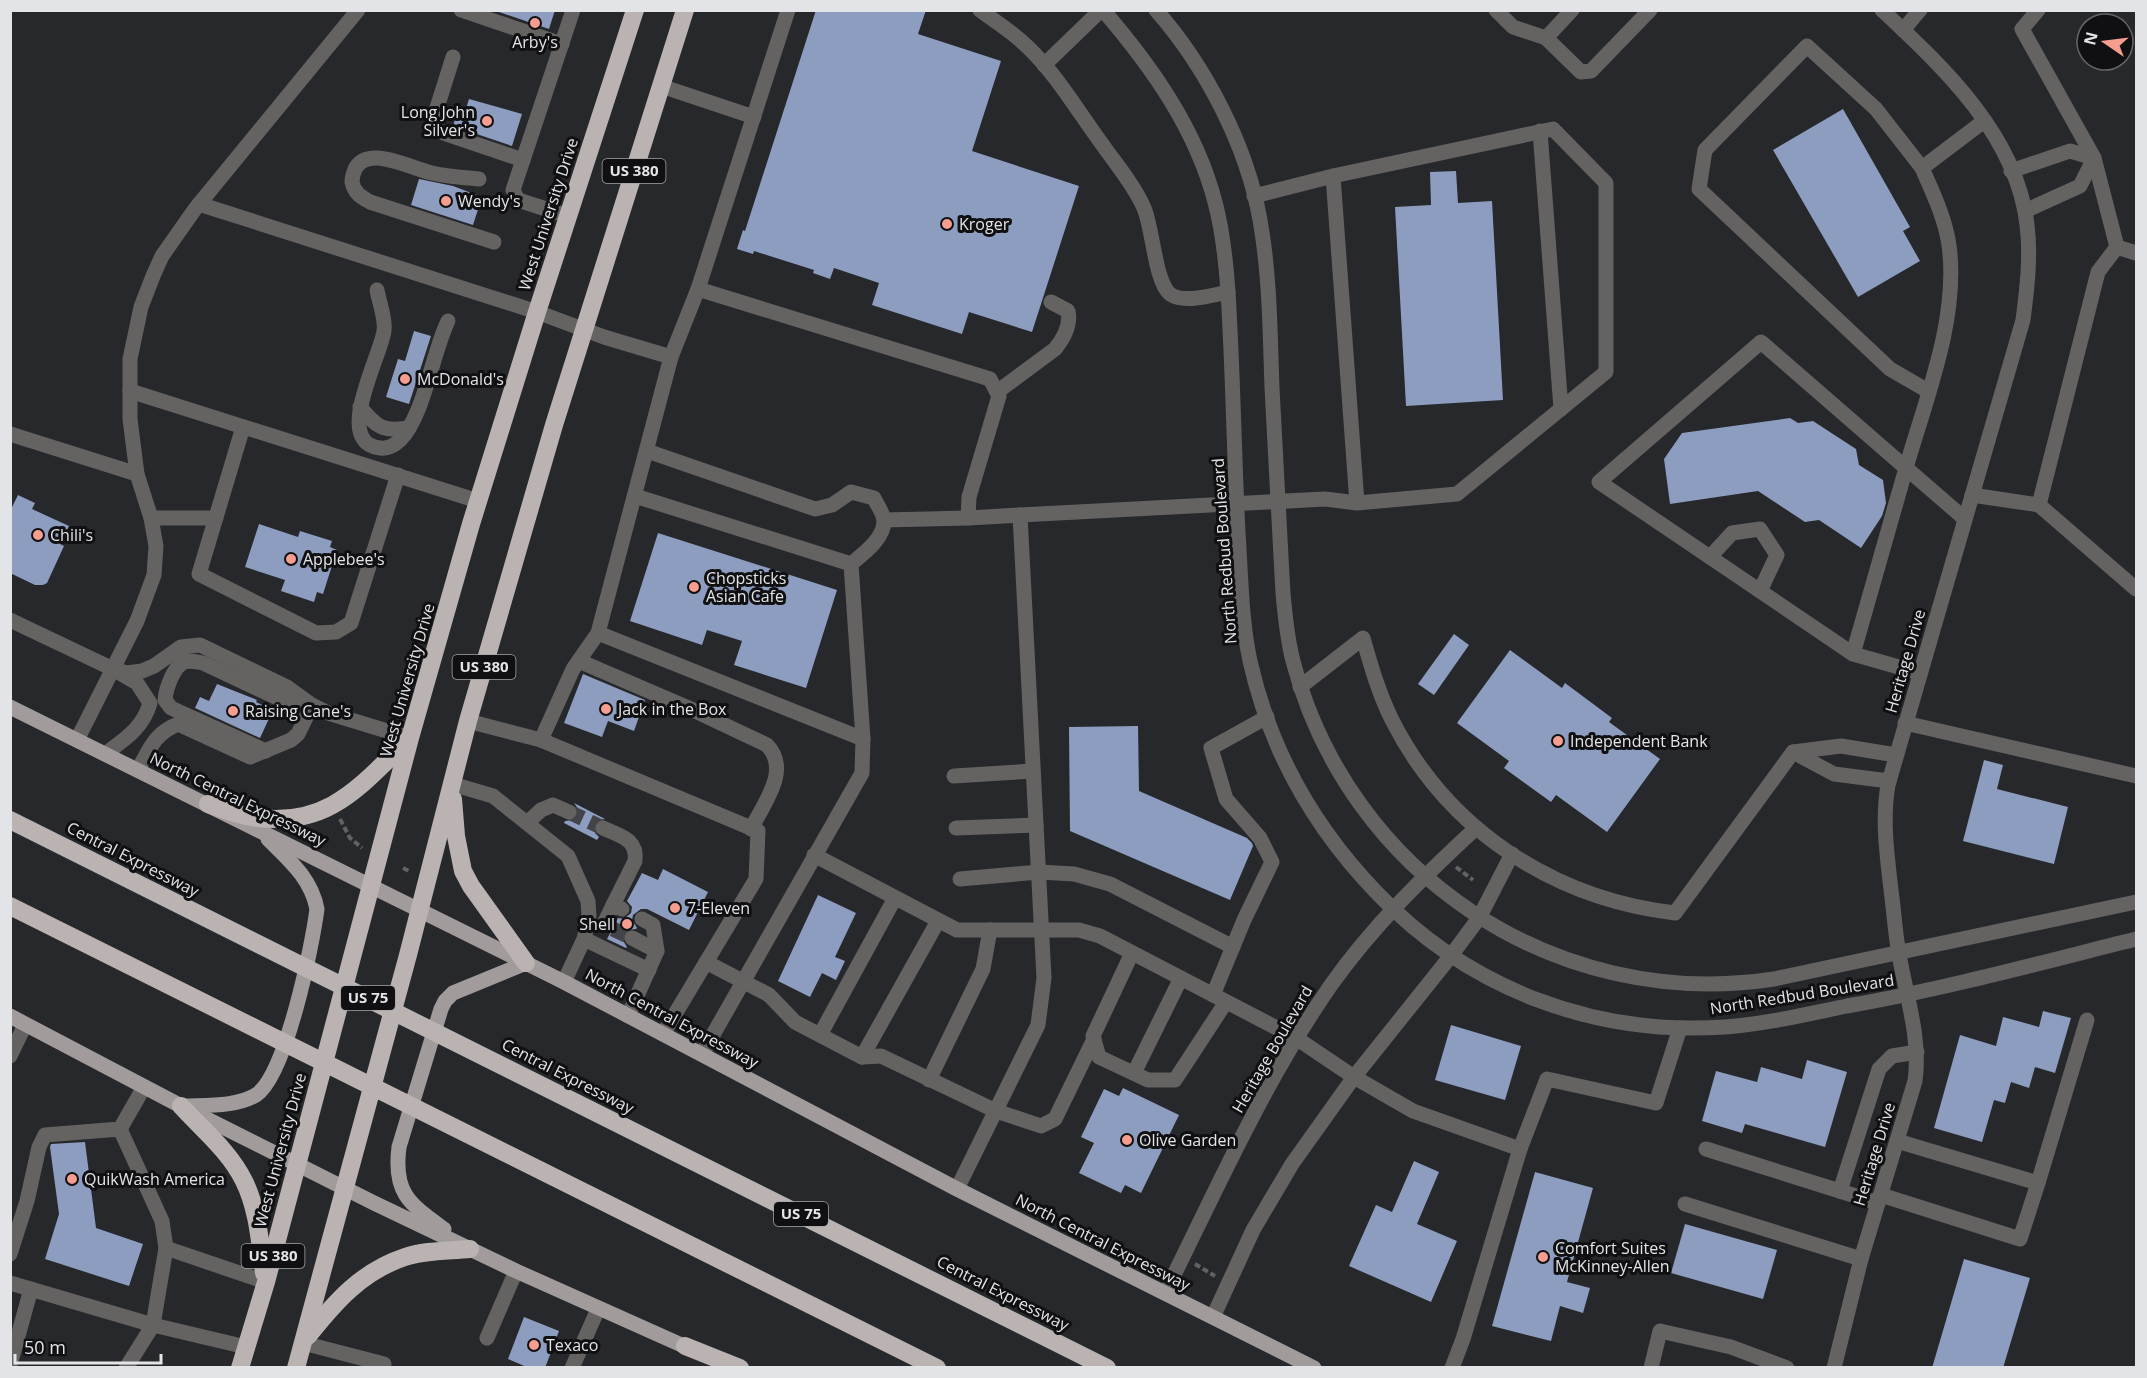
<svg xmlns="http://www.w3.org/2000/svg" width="2147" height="1378" viewBox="0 0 2147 1378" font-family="'Open Sans',sans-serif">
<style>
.building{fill:#8c9dbf}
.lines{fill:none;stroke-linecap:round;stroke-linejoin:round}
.minor-tunnel{stroke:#424447;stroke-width:15;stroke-dasharray:15 8;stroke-linecap:butt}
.path{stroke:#616265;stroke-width:4;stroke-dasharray:6 3;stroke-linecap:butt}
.minor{stroke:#656262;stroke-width:15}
.major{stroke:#a19c9b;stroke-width:15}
.highway{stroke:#bab3b2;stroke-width:18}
.poi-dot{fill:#f59d8f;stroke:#101012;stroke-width:2}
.labels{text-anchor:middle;stroke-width:6;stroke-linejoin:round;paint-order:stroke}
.shield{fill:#101012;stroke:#a4a4a7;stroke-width:1.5}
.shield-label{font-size:15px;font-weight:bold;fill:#e3e4e7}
.poi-label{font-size:16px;fill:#e3e4e7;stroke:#101012;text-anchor:start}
.street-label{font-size:16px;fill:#e3e4e7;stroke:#101012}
</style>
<rect width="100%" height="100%" fill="#26282b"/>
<g class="building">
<polygon points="493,10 555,10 549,29"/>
<polygon points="816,10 926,10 918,34 1001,61 972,151 1079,186 1032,332 969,312 962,334 872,305 879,283 834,268 830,279 813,273 814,270 754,251 753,254 737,249 743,230 745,231"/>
<polygon points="469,99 522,114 512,146 453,126 458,110 465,112"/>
<polygon points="1843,109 1910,227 1903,231 1920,261 1858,297 1773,150"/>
<polygon points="1456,171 1458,203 1492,201 1503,400 1406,406 1395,207 1431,205 1430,172"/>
<polygon points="419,179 453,186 482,197 473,225 411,205"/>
<polygon points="414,331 431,336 409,404 386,397 398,359 405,361"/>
<polygon points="1790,418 1798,423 1813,421 1856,449 1859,465 1883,480 1886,503 1882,516 1861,548 1819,520 1805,522 1758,491 1670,504 1664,459 1682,433"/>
<polygon points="18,495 35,503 32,509 69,526 60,544 64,546 47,583 43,585 35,585 10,573 10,511"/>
<polygon points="259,524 298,537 300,531 332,541 330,547 337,550 323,594 317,592 314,602 281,591 285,580 245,567"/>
<polygon points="658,533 837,590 806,688 734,665 742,641 707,630 702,645 630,621"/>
<polygon points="1454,634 1469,645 1434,695 1418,684"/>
<polygon points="1510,650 1562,688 1565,683 1612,718 1609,722 1660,759 1607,832 1556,795 1551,802 1504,768 1509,761 1457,723"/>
<polygon points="583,674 645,700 634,731 608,721 602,737 564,723"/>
<polygon points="217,684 257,700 256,702 273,710 260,738 195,708 200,697 209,701"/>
<polygon points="1138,726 1139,791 1247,838 1252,843 1253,846 1230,900 1070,831 1069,727"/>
<polygon points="1984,760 2003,765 1997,789 2068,807 2054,864 1963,841"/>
<polygon points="574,803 605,819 598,820 594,825 595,833 599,837 597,840 564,823 565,821 574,820 578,816 579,810"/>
<polygon points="663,869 708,892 689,930 647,909 641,909 633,915 632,920 637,928 636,929 627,930 623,934 622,939 627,947 626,948 607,939 618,918 624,919 631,913 632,907 627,901 642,873 658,880"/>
<polygon points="818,895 856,913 835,957 845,961 836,980 822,973 810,997 778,981"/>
<polygon points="2043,1011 2071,1018 2055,1073 2035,1067 2029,1088 2011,1082 2005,1103 1994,1100 1982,1142 1934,1128 1960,1035 1996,1046 2003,1017 2039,1027"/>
<polygon points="1451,1025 1521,1046 1505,1100 1435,1080"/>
<polygon points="1807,1060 1847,1072 1825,1147 1745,1124 1742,1133 1702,1121 1716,1071 1757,1082 1761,1067 1802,1079"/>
<polygon points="1123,1088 1179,1115 1141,1193 1125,1185 1121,1193 1079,1173 1094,1143 1081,1137 1104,1089 1119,1096"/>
<polygon points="85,1142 96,1228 143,1244 129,1286 45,1259 59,1214 50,1147 51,1144"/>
<polygon points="1414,1161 1439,1172 1417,1224 1457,1241 1431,1302 1349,1266 1376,1205 1392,1212"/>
<polygon points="1535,1172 1593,1188 1567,1282 1590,1288 1583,1313 1560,1306 1551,1341 1492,1326"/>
<polygon points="1685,1224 1777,1250 1763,1299 1671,1273"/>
<polygon points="1964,1259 2030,1278 2003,1368 1932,1368"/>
<polygon points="524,1317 559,1331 545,1368 529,1368 508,1359"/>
</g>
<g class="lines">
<g class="minor-tunnel">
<polyline points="569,812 603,828"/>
<polyline points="613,929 632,938"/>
</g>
<g class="path">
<polyline points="340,819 350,838 362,848"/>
<polyline points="1456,867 1473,880"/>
<polyline points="403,868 409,871"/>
<polyline points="1195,1264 1215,1276"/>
</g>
<g class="minor">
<polyline points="461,10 562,44"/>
<polyline points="788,10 698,289 990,379 999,396 969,497 968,518 1020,515"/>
<path d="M980,10C993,20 1008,29 1020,40C1053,68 1076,109 1102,144C1116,164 1134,185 1144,208C1153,229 1155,282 1170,294C1184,304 1212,295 1228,292"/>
<path d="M1103,10C1152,67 1196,129 1215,202C1223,232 1226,262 1228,292C1233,372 1234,452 1238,532C1241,575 1241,619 1250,661C1270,750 1315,829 1378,894C1469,989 1594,1036 1725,1027C1766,1024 1807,1014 1847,1006C1944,989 2040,963 2136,939"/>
<path d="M1156,10C1206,67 1247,146 1260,220C1270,276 1270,333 1272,388C1276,457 1279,525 1283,593C1285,616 1287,638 1293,661C1349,874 1555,1012 1774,979L2136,902"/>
<polyline points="1496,10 1513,27 1546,38 1581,72 1591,71 1650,10"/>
<polyline points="2038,10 2022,29 2094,158 2117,247"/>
<polyline points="1903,30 1920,10"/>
<polyline points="1546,38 1572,10"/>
<path d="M453,57L435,114C433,124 435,128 443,133L523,160"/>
<polyline points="1044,65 1101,10"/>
<polyline points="661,86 754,117"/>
<polyline points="1540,131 1561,409"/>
<polyline points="1922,168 1876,109 1807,46 1705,150 1699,189 1890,369 1928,391"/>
<polyline points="2011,171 2070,151 2094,158 2080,186 2025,211"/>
<path d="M479,179C463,177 447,177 432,173C412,169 368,144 355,169C353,174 352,177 352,182C354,193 361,197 370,202L494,242"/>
<polyline points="1254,196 1333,176"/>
<polyline points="199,204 537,312 604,337 671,357 598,633 573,669 541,740 468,721"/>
<polyline points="568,216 518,200 513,190 573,10"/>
<polyline points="2117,247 2098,272 2039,505 2136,589"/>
<polyline points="2117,247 2136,253"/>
<path d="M377,290C379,302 386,319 384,331C381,356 332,443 380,448C388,449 395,445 400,440C424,416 432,354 448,321"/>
<polyline points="671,357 698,289"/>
<polyline points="130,391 478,501"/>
<path d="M997,392L1055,349C1064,338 1071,325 1068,311L1051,302"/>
<path d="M360,407C377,427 382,432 409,428"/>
<polyline points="243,427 199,574 316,633 336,632 351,623 398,475"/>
<polyline points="10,434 137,474"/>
<polyline points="1972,495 2039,505"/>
<path d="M635,496L851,564C863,554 884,539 884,521C884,514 877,505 874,498L851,492L832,505L815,509L647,451"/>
<polyline points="151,518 216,518"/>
<path d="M1965,519L1906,468C1926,398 1959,318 1949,245C1945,218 1933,193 1922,168L1984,121"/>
<polyline points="884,520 968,518"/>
<polyline points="1710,557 1732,533 1760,529 1777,555 1760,591"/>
<polyline points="851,564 863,739"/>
<path d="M10,620L113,669L137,683L150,703C143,728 125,739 105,754"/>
<polyline points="598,633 863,739 862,773 702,1054"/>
<polyline points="1853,654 1599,482 1761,342 1906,468 1853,654 1920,673"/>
<path d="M579,661L693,710L767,745C791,770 764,803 751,829"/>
<polyline points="113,669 127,673 142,671 154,666 181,647 200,645 287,687 312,705 328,713 410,738"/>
<path d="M1300,687L1363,638C1371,666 1379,694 1392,720C1447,829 1553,899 1675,913L1793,752L1841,746L1896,755"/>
<polyline points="1905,723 2136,776"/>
<polyline points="77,740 137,621 154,575 156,546 151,518 137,474 130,419 130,359 141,307 153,276 162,256 195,209 358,10"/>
<polyline points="541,740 758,831 756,879 663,1034"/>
<path d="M266,751L171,708L165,700C166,688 174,664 187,661C192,661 198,662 203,663L286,702L309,705"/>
<polyline points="1793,752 1834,774 1889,781"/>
<path d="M138,770C150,748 154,734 178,724L250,757L291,740L298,734L312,705"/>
<polyline points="954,776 1033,771"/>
<polyline points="452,784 493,796 568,856 588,901 589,917 584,939 564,982"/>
<polyline points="527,823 541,810 553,805 569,812"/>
<path d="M603,828C620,836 638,839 635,861L613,905"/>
<polyline points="956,828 1036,825"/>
<polyline points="814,855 957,930 1079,930 1100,936 1296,1038 1354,1077 1413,1111 1520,1149"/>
<polyline points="960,879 1039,872 1074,874 1110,884 1233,947"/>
<polyline points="642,919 653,925 657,951"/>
<polyline points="604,924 613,905 622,909"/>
<polyline points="584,939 649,970"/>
<polyline points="1132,953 1093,1036 1099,1057 1148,1080 1175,1080 1226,1002"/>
<polyline points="706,962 769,995 795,1022 862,1057 881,1056 996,1111 1041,1126 1055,1119 1094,1039"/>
<polyline points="1213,995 1244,920 1272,862 1260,838 1226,799 1211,748 1267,717"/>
<polyline points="628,1016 657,951 632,938"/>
<polyline points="820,1035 895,898"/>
<polyline points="10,1056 25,1025"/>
<polyline points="862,1057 938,921"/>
<polyline points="1134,1073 1181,978"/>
<polyline points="929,1080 983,969 990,930"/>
<polyline points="120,1129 162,1221 166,1248"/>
<polyline points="1706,1149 1878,1203"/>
<polyline points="2038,1183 2087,1020"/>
<polyline points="957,1189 1038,1025 1044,978 1020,515 1325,499 1357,503 1457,494 1606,372 1606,183 1553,129 1333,176 1357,503"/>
<polyline points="1840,1191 1879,1069 1892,1056 1917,1052"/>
<polyline points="1881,1195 2020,1239 2038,1183 1897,1141"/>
<polyline points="1685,1204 1861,1259"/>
<polyline points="10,1254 27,1201 39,1147 45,1135 120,1129 144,1087"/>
<polyline points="10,1283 153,1325 246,1347"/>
<path d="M1165,1293C1217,1189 1264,1081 1331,985C1372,927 1423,877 1475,829"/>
<polyline points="1213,1317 1253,1230 1292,1164 1354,1077 1450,957 1479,918 1512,854"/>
<polyline points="487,1338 516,1271"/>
<polyline points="303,1343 384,1364"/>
<polyline points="10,1365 31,1289"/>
<polyline points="126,1368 153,1325 166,1248 266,1282"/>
<polyline points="572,1368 598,1309"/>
<polyline points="1452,1368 1463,1339 1520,1149 1547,1079 1656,1103 1680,1028"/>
<polyline points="1651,1368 1660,1331 1731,1347 1787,1368"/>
<path d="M1834,1368L1861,1259L1915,1081C1921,1038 1906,996 1899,954C1895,933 1894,911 1891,890C1887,855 1882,820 1888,785L2023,320C2027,289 2031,256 2027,225C2017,136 1944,68 1882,10"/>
</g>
<g class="major">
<polyline points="10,707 564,982 957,1189 1314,1368"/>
<polyline points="10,1016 181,1106 374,1203 516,1271 695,1351"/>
<path d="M184,1106C206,1105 236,1107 256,1095C286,1075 312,947 317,909C311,878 289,860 268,839"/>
<path d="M444,1229C410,1204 393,1194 399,1147L441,1009L445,1001L453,993L526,963"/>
</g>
<g class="highway">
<polyline points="453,799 456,836 463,871 471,886 526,963"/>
<path d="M208,804C222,809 238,815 252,817C328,829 360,786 409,739"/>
<polyline points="10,820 1107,1368"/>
<polyline points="10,906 937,1368"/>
<path d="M181,1106C203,1130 230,1152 244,1181C258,1209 260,1243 264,1273"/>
<path d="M308,1336C335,1302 362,1271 405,1257C425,1250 449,1251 470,1249"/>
<polyline points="685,1346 740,1368"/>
<polyline points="240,1368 266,1282 410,738 471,524 537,312 635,10"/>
<polyline points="296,1368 408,955 468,721 554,425 685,10"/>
</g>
</g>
<g class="poi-dot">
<circle cx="535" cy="23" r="6"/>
<circle cx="487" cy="121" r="6"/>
<circle cx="446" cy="201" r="6"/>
<circle cx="947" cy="224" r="6"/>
<circle cx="405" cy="379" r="6"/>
<circle cx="38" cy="535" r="6"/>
<circle cx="291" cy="559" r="6"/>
<circle cx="694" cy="587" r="6"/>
<circle cx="606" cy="709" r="6"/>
<circle cx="233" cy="711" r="6"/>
<circle cx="1558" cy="741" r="6"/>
<circle cx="675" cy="908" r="6"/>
<circle cx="627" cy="924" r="6"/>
<circle cx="1127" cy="1140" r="6"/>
<circle cx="72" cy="1179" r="6"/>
<circle cx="1543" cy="1257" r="6"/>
<circle cx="534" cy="1345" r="6"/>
</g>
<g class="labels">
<g class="shield">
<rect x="602.5" y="159" width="63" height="24" rx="4.5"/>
<rect x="452.5" y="655" width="63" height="24" rx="4.5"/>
<rect x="341" y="986" width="54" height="24" rx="4.5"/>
<rect x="774" y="1202" width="54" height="24" rx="4.5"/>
<rect x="241.5" y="1244" width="63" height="24" rx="4.5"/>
</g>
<g class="shield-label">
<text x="634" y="176">US 380</text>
<text x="484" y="672">US 380</text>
<text x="368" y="1003">US 75</text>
<text x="801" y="1219">US 75</text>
<text x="273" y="1261">US 380</text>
</g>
<g class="poi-label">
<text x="535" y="48" text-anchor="middle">Arby's</text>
<text x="475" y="118" text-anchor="end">Long John<tspan x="475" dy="18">Silver's</tspan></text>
<text x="458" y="207">Wendy's</text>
<text x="959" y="230">Kroger</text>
<text x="417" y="385">McDonald's</text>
<text x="50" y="541">Chili's</text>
<text x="303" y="565">Applebee's</text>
<text x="706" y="584">Chopsticks<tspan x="706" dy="18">Asian Cafe</tspan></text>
<text x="618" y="715">Jack in the Box</text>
<text x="245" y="717">Raising Cane's</text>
<text x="1570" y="747">Independent Bank</text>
<text x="687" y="914">7-Eleven</text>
<text x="615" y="930" text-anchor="end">Shell</text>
<text x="1139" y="1146">Olive Garden</text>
<text x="84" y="1185">QuikWash America</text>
<text x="1555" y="1254">Comfort Suites<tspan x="1555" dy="18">McKinney-Allen</tspan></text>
<text x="546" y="1351">Texaco</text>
</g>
<g class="street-label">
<text transform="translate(548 214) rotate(-72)" y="6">West University Drive</text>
<text transform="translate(1224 551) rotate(-94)" y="6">North Redbud Boulevard</text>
<text transform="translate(1905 661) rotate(-74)" y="6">Heritage Drive</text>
<text transform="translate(407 680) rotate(-74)" y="6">West University Drive</text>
<text transform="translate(238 799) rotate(26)" y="6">North Central Expressway</text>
<text transform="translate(133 859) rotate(27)" y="6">Central Expressway</text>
<text transform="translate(1802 994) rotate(-9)" y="6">North Redbud Boulevard</text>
<text transform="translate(672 1018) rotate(28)" y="6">North Central Expressway</text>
<text transform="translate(1272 1049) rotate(-60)" y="6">Heritage Boulevard</text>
<text transform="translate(568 1076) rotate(27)" y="6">Central Expressway</text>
<text transform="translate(280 1150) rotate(-75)" y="6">West University Drive</text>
<text transform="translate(1874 1154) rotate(-73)" y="6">Heritage Drive</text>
<text transform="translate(1103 1242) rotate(27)" y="6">North Central Expressway</text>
<text transform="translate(1003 1293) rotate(27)" y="6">Central Expressway</text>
</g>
</g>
<rect width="2147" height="1378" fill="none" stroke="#e3e4e7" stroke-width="24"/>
<g transform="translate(2105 42) rotate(284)"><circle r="28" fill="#101012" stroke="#646567" stroke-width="1.5"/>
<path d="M0-4.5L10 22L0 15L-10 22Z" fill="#f59d8f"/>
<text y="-9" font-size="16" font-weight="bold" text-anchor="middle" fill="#e3e4e7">N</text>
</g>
<path d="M15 1354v9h146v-9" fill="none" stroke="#e3e4e7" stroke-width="3"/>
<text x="24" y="1354" font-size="18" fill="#e3e4e7" stroke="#101012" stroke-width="4.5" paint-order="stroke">50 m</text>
</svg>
